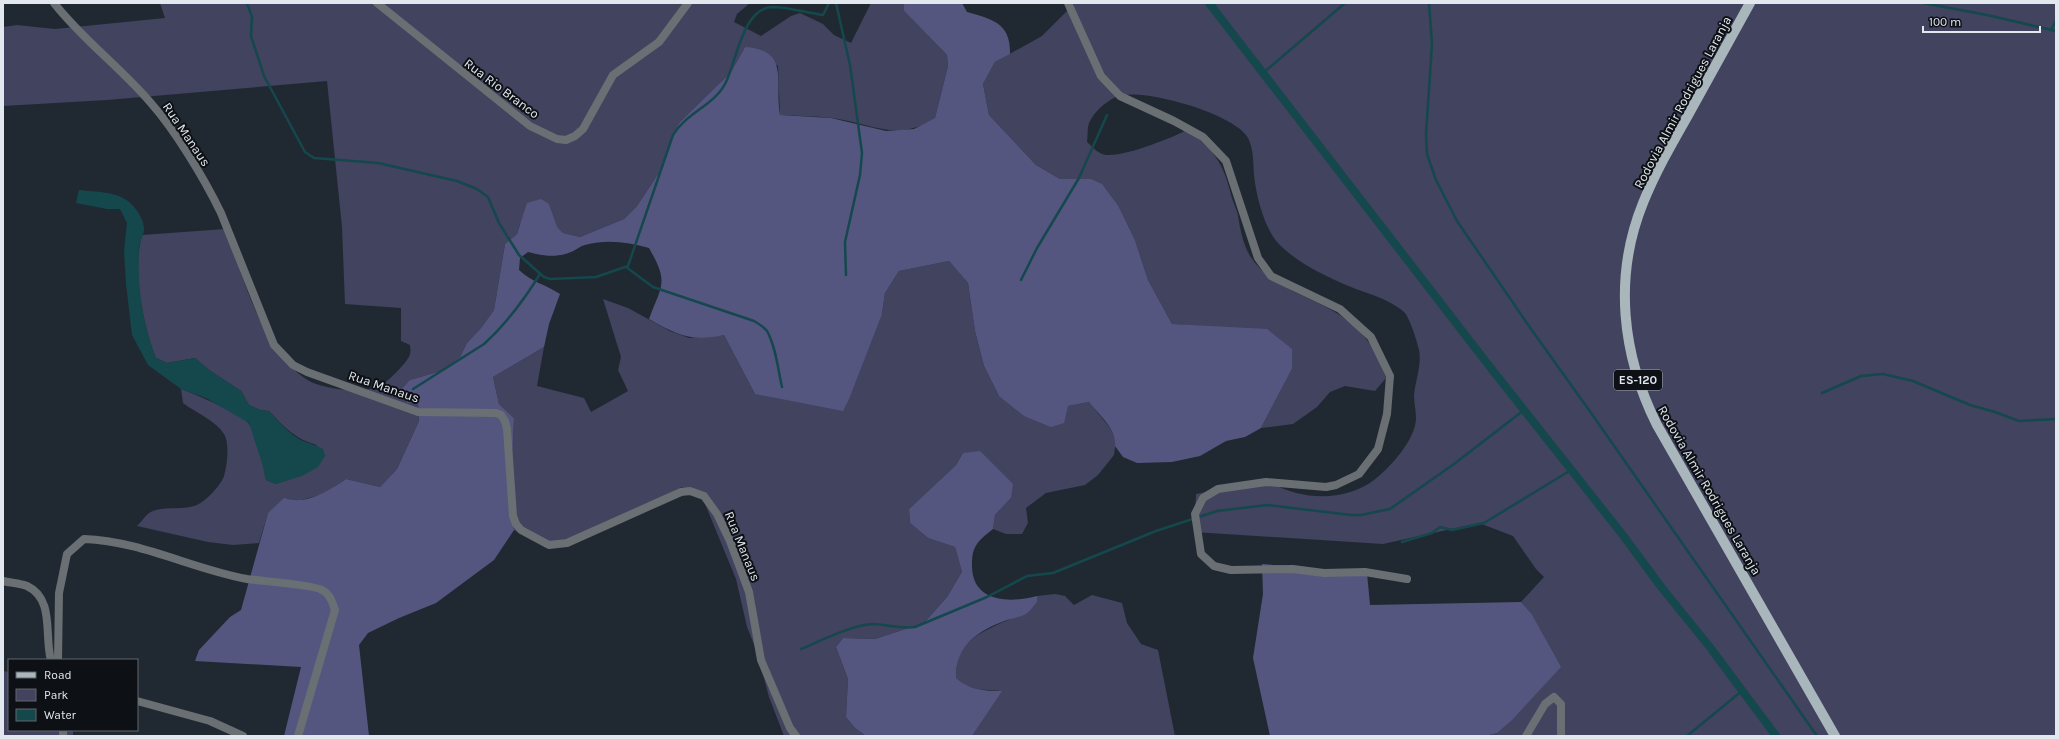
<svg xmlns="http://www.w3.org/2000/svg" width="2059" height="739" viewBox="0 0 2059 739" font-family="Karla,sans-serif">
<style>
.green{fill:#41435f}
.forest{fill:#555680}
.water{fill:#14484d}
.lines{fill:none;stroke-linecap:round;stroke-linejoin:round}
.stream{stroke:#14484d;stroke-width:2.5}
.canal{stroke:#14484d;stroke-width:8}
.street{stroke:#696f72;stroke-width:8}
.primary{stroke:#a9b7bc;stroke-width:10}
.labels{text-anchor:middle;stroke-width:4;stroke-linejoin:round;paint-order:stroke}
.shield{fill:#0d1115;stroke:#a2a8ad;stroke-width:1}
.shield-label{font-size:12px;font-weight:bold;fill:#e2e8ee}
.street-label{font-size:13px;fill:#e2e8ee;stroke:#0d1115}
</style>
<rect width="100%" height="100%" fill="#202931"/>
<g class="green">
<path d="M160,3H750L737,14L734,22L761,36L791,16L800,13L823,24L834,35L851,43L871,3H904V11L947,55L948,66L935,118C897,143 871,123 832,118C815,116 797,116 780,115L778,66L745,47L731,72L680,122L673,133L662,168L637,206L624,219L580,237L563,233L556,227L549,204L520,224L517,234L505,244L494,310L481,328L467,343L460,357L441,371L410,380L418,403L419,421L397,469L380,487L346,479L324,494L294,502L268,513L259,543L233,545L208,542L137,526C141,522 145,516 149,513C162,505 182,511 197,505C206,501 221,485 224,476C227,465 230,444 224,434C215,420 196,413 183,403L181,389C195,394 242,414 249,424C258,438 263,464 266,480L276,484L317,445C295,439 284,427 269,411L260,410L249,405L241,391L209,370L195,358L167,363L156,358C143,326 132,270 142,235L225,229C243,276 262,351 306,379C314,385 328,387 337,389C353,391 368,392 382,385C388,381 409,361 410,354C411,351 410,347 410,345L401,341V308L345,304L342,227L327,81L107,100L3,106V27L17,25L55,29L165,18Z"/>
<path d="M1075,3H2056V736H1485L1497,733L1531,613L1521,602L1544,577L1536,569L1513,536L1479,523L1383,544L1194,532L1196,494L1267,481C1300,500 1343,503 1374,480C1390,468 1416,439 1416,418C1416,411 1414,403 1414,396C1415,381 1422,365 1419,350C1417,341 1410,318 1404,312C1390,300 1373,295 1356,289C1332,280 1295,262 1278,243C1264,228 1256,195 1254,175C1253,163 1254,150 1248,138C1236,114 1139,86 1116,97C1105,102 1094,112 1089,123C1087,129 1088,137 1087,142C1091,146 1097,152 1102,154C1118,160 1171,138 1187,130C1213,148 1224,164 1231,195C1233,202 1236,208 1238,215C1240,229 1243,244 1250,256C1266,281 1296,292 1322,305C1338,312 1356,326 1367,340C1376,350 1381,365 1386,378L1375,391L1345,386L1330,392L1317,407L1293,424L1261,428L1292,369L1215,327L1172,324L1148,280L1135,240L1119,207L1091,179H1060L1036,165L989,115L983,84L995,62L1042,36Z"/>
<polygon points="949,261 968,283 975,331 984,366 999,396 1068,406 1089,402 1110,428 1116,440 1114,455 1098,475 1085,485 1046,493 1026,508 1028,523 1022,534 1006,534 993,529 995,515 1011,498 963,453 956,465 909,509 910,523 928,538 955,547 962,572 947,597 924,623 875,639 843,638 836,647 848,679 846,717 855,728 866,736 784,736 769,697 757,652 747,627 736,579 703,499 682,487 557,547 542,544 514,530 511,485 514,418 499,404 493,377 544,347 537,386 584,398 591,412 628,391 618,370 621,357 603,299 628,308 670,331 689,338 724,335 755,394 882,314 885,293 899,271"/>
<path d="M1055,594L1065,596L1074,605L1092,595L1122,603L1127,623L1141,644L1158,650L1175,736H972L1001,691C982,689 971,692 956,678C955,641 980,633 1008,620C1018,615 1028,607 1037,602V596Z"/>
<polygon points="3,671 9,672 9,730 73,730 73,736 3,736"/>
</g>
<g class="forest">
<path d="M904,3H962L967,12C992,19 1011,23 1010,54L995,62L983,84L989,115L1036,165L1060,179H1091L1102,184L1119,207L1135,240L1148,280L1172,324L1267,329L1292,349V369L1261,428L1245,437L1226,441L1200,456L1172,462L1137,463L1123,457L1115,446C1117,429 1098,414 1089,402L1068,406L1064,423L1051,427L1024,416L999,396L984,366L975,331L968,283L949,261L899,271L885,293L882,314L849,399L843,411L755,394L724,335C691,342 677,335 649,319C662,284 669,283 649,248C628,242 607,239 585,245C580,246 576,250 571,252C557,258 543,256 528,252L520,258L519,270C531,282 547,285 560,294L549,324L544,347L493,377L499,404L514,418L511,485L514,530L494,560L436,603L399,618L368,633L359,645L369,736H284L301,667L195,661L199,650L230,617L241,610L268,513L284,498C306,506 328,491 346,479L380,487L397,469L419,421L418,403H407L401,390L410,380L441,371L460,357L467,343L481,328L494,310L505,244L517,234L527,203L541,199L549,204L557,227L563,233L580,237L624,219L637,206L662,168L673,133L680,122L731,72L745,47C791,50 774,83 780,115L831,118L886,131L914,129L935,118L948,66L947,55L904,11Z"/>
<path d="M980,451L1013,484L1011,498L995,515L993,529C988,533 981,538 977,544C972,551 972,558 972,567C973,603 1011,603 1037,596V602C1034,605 1031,610 1027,613C1022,617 1013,618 1007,620C979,630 955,645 956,678C969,690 984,691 1002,691L972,736H866L855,728L846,717L848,679L836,647L843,638L875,639L924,623L947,597L962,572L955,547L928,538L910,523L909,509L956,465L963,453Z"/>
<polygon points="1262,564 1367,573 1370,605 1521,602 1531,613 1561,667 1512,720 1497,733 1485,736 1270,736 1253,658 1263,594"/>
</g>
<path class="water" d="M79,190C96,192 116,191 129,202C136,208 144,219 144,229C144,235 140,241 139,247C137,284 142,323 156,358L167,363L195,358L209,370L241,391L249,405L260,410L269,411C278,421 290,435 303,441C310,444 317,445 323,449L325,456L318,467L302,476L276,484L266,480L262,463L249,423L206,398L181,389L148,365L132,335L126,284L124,251L127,223L120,209H107L76,203Z"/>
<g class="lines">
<g class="stream">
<path d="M247,3L252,17L251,36L264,76L305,152L314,158L378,163L457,181L477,189L488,197L499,223L519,255L544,277L550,279L596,277L628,266L673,135C685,114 714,105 725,84C736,64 742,8 772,7C789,7 806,13 823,15L829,3"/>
<polyline points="836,3 850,65 862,153 860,175 845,242 846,275"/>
<polyline points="1429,3 1432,44 1426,134 1427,154 1436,180 1457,221 1531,329 1589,410 1817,736"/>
<polyline points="1923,3 1987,15 2056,31"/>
<polyline points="2051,30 2056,20"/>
<polyline points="1263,73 1345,3"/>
<path d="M626,267L653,287L754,321C759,324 764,327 767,331C776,347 778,370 782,387"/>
<polyline points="1021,280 1037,248 1079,178 1107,115"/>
<path d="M413,389L484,344C506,324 524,300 540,274"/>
<polyline points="1822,393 1861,376 1883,374 1913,381 1970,405 1995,412 2019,421 2056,419"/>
<polyline points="1402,542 1432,533 1440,527 1452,530 1484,523 1571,470"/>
<path d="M801,649C820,641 852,625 872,624C886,624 900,629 915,627L987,597L1027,576L1053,573L1156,531L1217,511L1267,505L1351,515H1361L1390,509L1454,464L1524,410"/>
<polyline points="1687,736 1743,690"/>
</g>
<polyline class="canal" points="1209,3 1490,367 1622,534 1662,588 1709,646 1776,736"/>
<g class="street">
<path d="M54,3C82,39 120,67 150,102C175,130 204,178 221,213L274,345L293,365L307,372L418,412L496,413L501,415L505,421L507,429L513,516L516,524L521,530L549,545L567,543L681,492L690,491L704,496L717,514L730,541L749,592L761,660L790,728L796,736"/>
<polyline points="377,3 530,126 557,139 566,140 575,136 583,129 613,75 659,42 688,3"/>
<polyline points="1068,3 1101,76 1120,96 1174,121 1203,137 1226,161 1258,258 1271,276 1340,309 1371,337 1390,376 1387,414 1378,449 1359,474 1336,485 1326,487 1266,482 1218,489 1203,498 1195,514 1201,554 1214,566 1231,570 1293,569 1324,573 1365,572 1407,579"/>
<path d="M3,581C11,583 20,583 27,586C55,599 44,636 51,660"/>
<path d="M58,660L59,593L67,554L84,539C141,541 192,569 247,579C260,581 315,585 322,590C330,594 332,601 335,610L298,736"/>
<polyline points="137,701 210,721 243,736"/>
<polyline points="63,730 63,736"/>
<polyline points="1526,736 1545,704 1554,697 1561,704 1561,736"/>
</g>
<path class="primary" d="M1750,3C1729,41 1708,79 1687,117C1671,145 1655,173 1643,203C1613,277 1622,355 1657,425L1835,736"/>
</g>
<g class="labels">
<rect class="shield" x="1614" y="370" width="48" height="20" rx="3"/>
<g class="shield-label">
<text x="1638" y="384">ES-120</text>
</g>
<g class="street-label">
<text transform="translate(502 88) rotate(37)" y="5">Rua Rio Branco</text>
<text transform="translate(1682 102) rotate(-62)" y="5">Rodovia Almir Rodrigues Laranja</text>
<text transform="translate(187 134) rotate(56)" y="5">Rua Manaus</text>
<text transform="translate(384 386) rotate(19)" y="5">Rua Manaus</text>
<text transform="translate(1710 490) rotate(60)" y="5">Rodovia Almir Rodrigues Laranja</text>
<text transform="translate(743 546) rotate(68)" y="5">Rua Manaus</text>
</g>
</g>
<rect width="2059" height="739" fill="none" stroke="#e2e8ee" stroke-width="8"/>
<rect x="8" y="659" width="130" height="72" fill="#0d1115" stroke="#62676c"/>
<rect x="16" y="672" width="20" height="6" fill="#a9b7bc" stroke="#62676c"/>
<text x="44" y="679" font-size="12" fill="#e2e8ee">Road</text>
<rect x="16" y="689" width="20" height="12" fill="#41435f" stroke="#62676c"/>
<text x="44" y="699" font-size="12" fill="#e2e8ee">Park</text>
<rect x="16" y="709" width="20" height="12" fill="#14484d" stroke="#62676c"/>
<text x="44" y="719" font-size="12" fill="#e2e8ee">Water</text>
<path d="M1923 26v6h117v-6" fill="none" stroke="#e2e8ee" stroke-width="2"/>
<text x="1929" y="26" font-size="12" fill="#e2e8ee" stroke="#0d1115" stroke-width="3" paint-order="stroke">100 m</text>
</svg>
